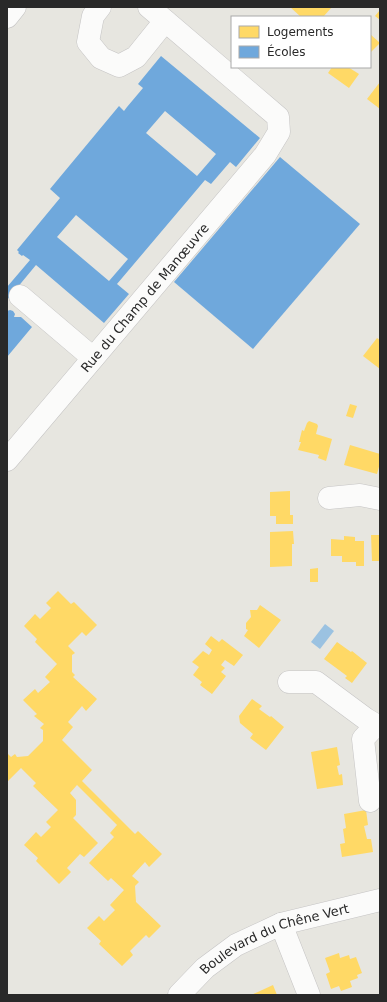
<svg xmlns="http://www.w3.org/2000/svg" width="387" height="1002" viewBox="0 0 387 1002" font-family="'DejaVu Sans',sans-serif">
<style>
.water{fill:#9bc2e1}
.homes{fill:#ffd966}
.schools{fill:#6fa8dc;fill-rule:evenodd}
.lines{fill:none;stroke-linecap:round;stroke-linejoin:round}
.minor-casing{stroke:#c5c4c4;stroke-width:23}
.minor{stroke:#fbfbfa;stroke-width:22}
.labels{text-anchor:middle;stroke-width:4;stroke-linejoin:round;paint-order:stroke}
.street-label{font-size:13px;fill:#292929;stroke:#fff}
</style>
<rect width="100%" height="100%" fill="#e7e6e0"/>
<polygon class="water" points="325,624 334,631 320,649 311,642"/>
<g class="homes">
<polygon points="290,7 332,7 323,17 301,17"/>
<polygon points="380,10 380,20 375,16"/>
<polygon points="370,34 380,43 370,53"/>
<polygon points="332,67 348,67 359,74 349,88 328,73"/>
<polygon points="380,82 380,109 367,99"/>
<polygon points="377,338 380,340 380,369 363,356"/>
<polygon points="350,404 357,406 353,418 346,416"/>
<polygon points="309,421 317,424 318,426 316,434 332,439 326,461 318,458 319,455 298,450 301,442 299,442 302,430 304,431 307,423"/>
<polygon points="350,445 380,454 380,463 377,474 344,465"/>
<polygon points="290,491 290,515 293,515 293,524 276,524 276,516 270,516 270,492"/>
<polygon points="293,531 294,544 292,544 292,566 270,567 270,532"/>
<polygon points="371,535 380,535 380,561 372,561"/>
<polygon points="344,536 355,537 355,541 364,541 364,566 356,566 356,562 342,562 342,556 331,556 331,539 344,540"/>
<polygon points="318,568 318,582 310,582 310,569"/>
<polygon points="58,591 71,604 74,602 97,625 86,636 82,632 68,646 75,653 72,655 72,672 75,675 73,677 97,699 86,711 82,706 68,722 73,727 62,740 92,770 82,781 135,834 138,831 162,854 149,867 145,862 132,876 139,882 135,886 136,902 161,926 149,938 146,935 130,951 133,955 122,966 99,944 101,941 87,928 99,916 104,921 115,910 110,905 124,890 111,878 108,881 89,863 114,837 110,833 117,825 77,785 70,793 76,800 76,815 73,818 98,843 84,857 80,854 67,868 71,872 59,884 36,861 38,858 24,845 36,832 41,837 51,827 46,822 58,810 33,786 36,783 21,768 7,782 7,753 11,757 15,754 17,757 28,756 43,741 43,730 40,728 44,724 34,716 37,714 23,700 35,689 38,693 50,682 45,677 57,664 35,642 37,639 24,626 35,614 40,619 51,608 46,603"/>
<polygon points="260,605 281,620 259,648 244,636 248,630 246,629 246,623 251,617 250,610 257,610"/>
<polygon points="211,636 219,642 222,639 243,655 234,666 225,660 221,665 225,668 221,672 226,676 212,694 200,685 202,682 193,675 199,667 192,662 203,651 209,655 212,650 205,644"/>
<polygon points="337,642 351,652 352,651 367,663 352,683 345,678 347,676 324,659"/>
<polygon points="252,699 262,706 259,709 270,717 271,716 284,727 266,750 250,738 253,734 240,723 239,716"/>
<polygon points="337,747 340,765 337,766 339,775 342,774 343,785 317,789 311,752"/>
<polygon points="366,810 368,825 364,826 367,839 371,839 373,852 342,857 340,844 345,843 343,829 346,828 344,814"/>
<polygon points="339,953 340,958 349,955 350,959 356,957 362,973 357,975 358,978 350,981 352,987 341,991 339,986 331,989 326,974 330,972 325,958"/>
<polygon points="273,985 277,995 251,995"/>
</g>
<g class="schools">
<path d="M161,56L260,138L236,167L230,162L211,184L205,180L117,284L129,294L104,323L36,265L7,300V287L30,260L23,255L22,256L18,253L19,252L17,250L60,198L50,189L119,106L124,111L127,107L143,88L138,84ZM165,111L216,154L197,176L146,133ZM76,215L128,259L109,281L57,237Z"/>
<polygon points="280,157 360,224 253,349 174,282"/>
<polygon points="10,310 13,311 15,314 14,317 21,317 32,327 7,357 7,311"/>
</g>
<g class="lines">
<g class="minor-casing">
<g id="minor">
<polyline points="100,7 93,16 88,42 101,58 119,66 136,57 165,21"/>
<polyline points="7,17 15,7"/>
<polyline points="20,296 93,358"/>
<path id="s1" d="M7,460L265,155L279,132L278,117L149,7"/>
<polyline points="329,498 360,495 380,499"/>
<polyline points="289,682 316,682 366,719 376,725 380,727"/>
<polyline points="370,801 363,739 376,725"/>
<polyline points="281,924 309,995"/>
<path id="s2" d="M179,995L205,968L236,945L281,924L380,900"/>
</g>
</g>
<use href="#minor" class="minor"/>
</g>
<g class="labels">
<g class="street-label">
<text dy="5" stroke="none"><textPath href="#s1" startOffset="213">Rue du Champ de Manœuvre</textPath></text>
<text dy="5" stroke="none"><textPath href="#s2" startOffset="114">Boulevard du Chêne Vert</textPath></text>
</g>
</g>
<rect width="387" height="1002" fill="none" stroke="#292929" stroke-width="16"/>
<rect x="231" y="16" width="140" height="52" fill="#ffffff" stroke="#a9a9a9"/>
<rect x="239" y="26" width="20" height="12" fill="#ffd966" stroke="#a9a9a9"/>
<text x="267" y="36" font-size="12" fill="#292929">Logements</text>
<rect x="239" y="46" width="20" height="12" fill="#6fa8dc" stroke="#a9a9a9"/>
<text x="267" y="56" font-size="12" fill="#292929">Écoles</text>
</svg>
